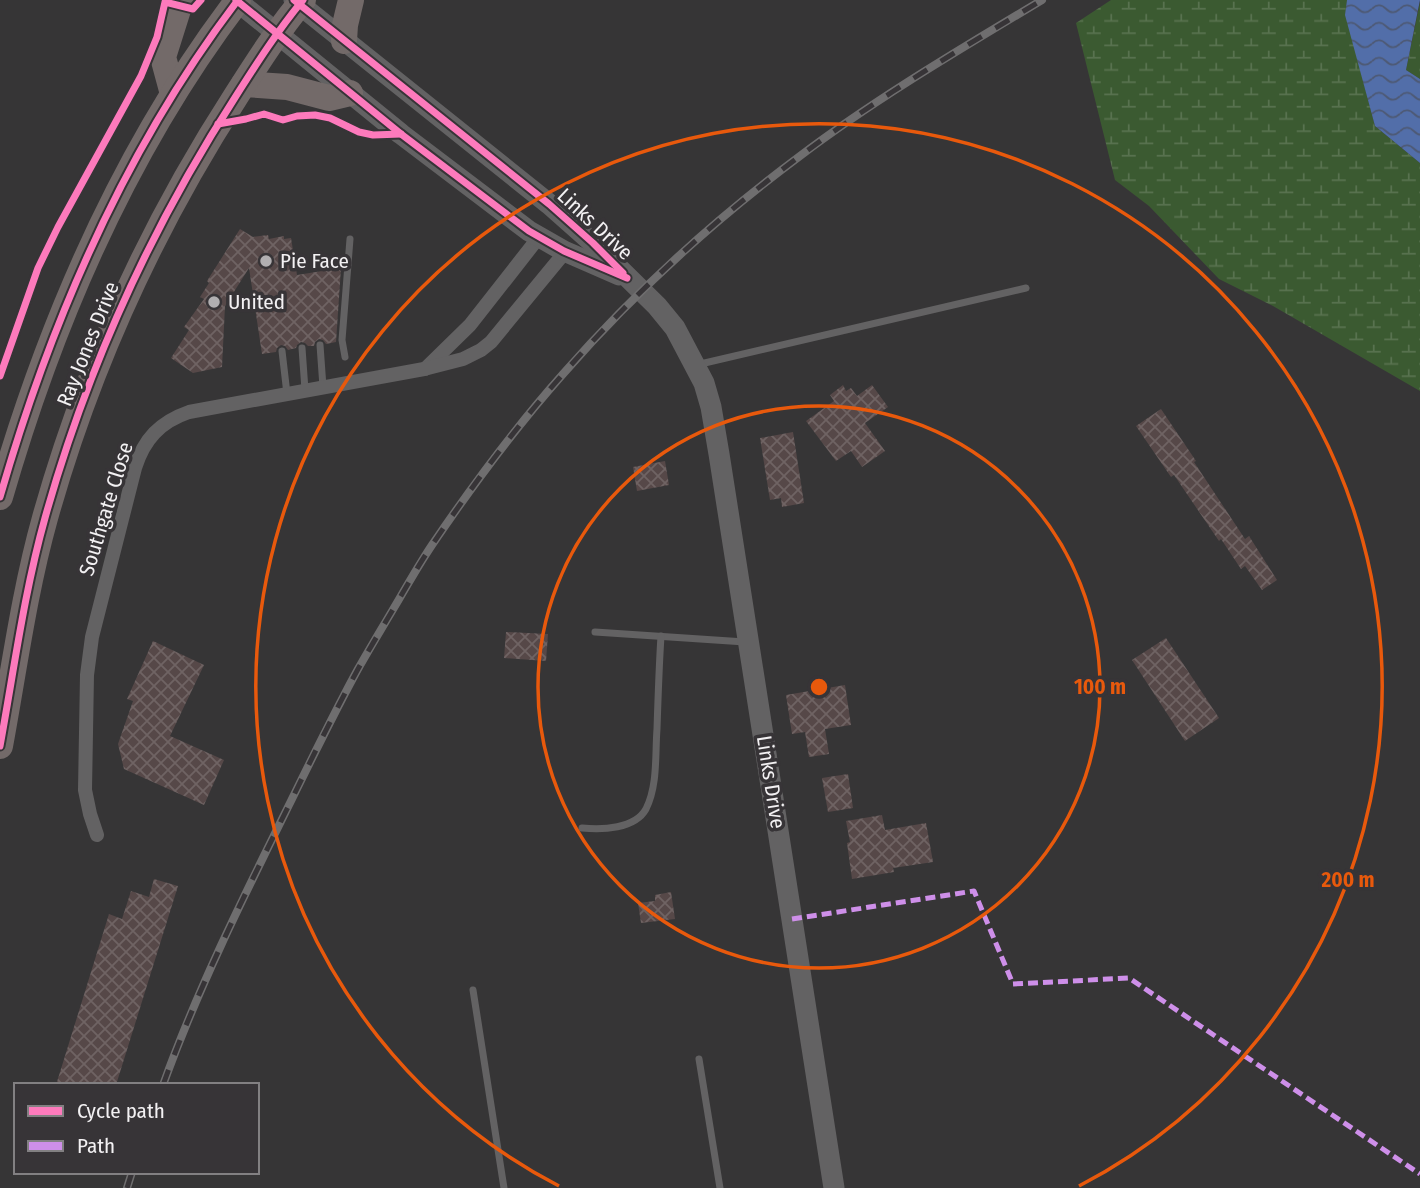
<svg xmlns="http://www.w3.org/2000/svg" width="1420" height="1188" viewBox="0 0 1420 1188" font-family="'Fira Sans Condensed',sans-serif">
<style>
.wetland{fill:url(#wetland-marsh)}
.water{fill:url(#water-waves)}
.building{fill:url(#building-cross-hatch)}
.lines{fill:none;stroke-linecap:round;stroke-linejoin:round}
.lane{stroke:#636263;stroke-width:7}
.street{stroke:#636263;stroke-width:14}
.secondary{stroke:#636263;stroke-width:21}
.highway{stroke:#736a69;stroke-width:26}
.rail-casing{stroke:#6f6e6f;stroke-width:8}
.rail{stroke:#373437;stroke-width:5;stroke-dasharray:16;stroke-linecap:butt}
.quiet{stroke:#ce8fe9;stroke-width:5;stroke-dasharray:10 5;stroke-linecap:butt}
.cycleway-casing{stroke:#373437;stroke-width:11}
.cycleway{stroke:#fd7abc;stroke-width:7}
.ring{fill:none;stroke:#e8590c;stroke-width:3.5}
.poi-dot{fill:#b1afb1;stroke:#373437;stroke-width:2.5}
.labels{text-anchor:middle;stroke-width:7;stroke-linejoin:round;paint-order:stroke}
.street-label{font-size:21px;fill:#f3f1f3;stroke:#373437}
.poi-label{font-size:21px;fill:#f3f1f3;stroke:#373437;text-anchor:start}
.centre{fill:#e8590c;stroke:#373437;stroke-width:3.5}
.ring-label{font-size:21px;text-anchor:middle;font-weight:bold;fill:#e8590c;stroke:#373437;stroke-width:7;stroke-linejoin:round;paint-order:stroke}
</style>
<defs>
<pattern id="wetland-marsh" width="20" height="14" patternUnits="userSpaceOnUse" patternTransform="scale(1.75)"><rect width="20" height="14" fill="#3b5a31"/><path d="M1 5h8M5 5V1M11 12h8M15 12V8" fill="none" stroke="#58724f"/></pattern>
<pattern id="water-waves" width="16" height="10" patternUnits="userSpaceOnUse" patternTransform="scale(1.75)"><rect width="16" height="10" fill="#526ea9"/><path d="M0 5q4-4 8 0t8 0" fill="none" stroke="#4d5974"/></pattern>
<pattern id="building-cross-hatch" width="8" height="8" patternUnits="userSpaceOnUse" patternTransform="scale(1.75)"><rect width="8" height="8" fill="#564848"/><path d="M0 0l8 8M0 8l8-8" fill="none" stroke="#6f6363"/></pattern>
</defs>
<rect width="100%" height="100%" fill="#363536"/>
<g class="wetland">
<polygon points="1111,0 1347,0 1346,15 1375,126 1420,163 1420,391 1273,306 1219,279 1149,206 1115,180 1076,23"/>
<polygon points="1420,2 1420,79 1406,70"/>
</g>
<polygon class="water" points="1347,0 1420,0 1406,70 1420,79 1420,163 1375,126 1345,15"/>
<g class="building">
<polygon points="240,229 253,237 268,235 269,239 284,236 284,239 291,238 297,275 341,268 336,342 326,344 323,340 319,339 315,342 314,346 308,346 305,343 301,342 297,345 296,348 288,350 285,346 281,345 277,348 276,352 262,354 249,268 225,306 222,367 193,373 171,358 189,330 184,327 204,299 200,297 209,283 207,281"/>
<polygon points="843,385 846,391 851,388 857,396 872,385 888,407 865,423 885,451 862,467 851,451 836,461 806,421 834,401 830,395"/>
<polygon points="1161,409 1196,461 1194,462 1245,539 1249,536 1277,580 1262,590 1245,566 1241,569 1221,539 1219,541 1174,475 1171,477 1136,426"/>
<polygon points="793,432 804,503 782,507 781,498 770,500 760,438"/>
<polygon points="665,461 669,485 637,491 633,467"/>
<polygon points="506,632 548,634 546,661 504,658"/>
<polygon points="1166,638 1219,718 1185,741 1132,660"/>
<polygon points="153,641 204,665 170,736 224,760 204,805 124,769 118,744 133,701 127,699"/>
<polygon points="845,685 851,725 825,729 829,754 809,757 805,732 792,734 786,695"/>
<polygon points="848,774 853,808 828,812 822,778"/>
<polygon points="882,815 885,830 926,823 933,862 893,868 894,872 852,879 847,843 850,842 846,821"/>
<polygon points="154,879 178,886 116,1085 56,1085 109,914 122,919 131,891 149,897"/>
<polygon points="671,892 675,919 641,923 638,903 655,901 655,895"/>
</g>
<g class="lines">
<g class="lane">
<polyline points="320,345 323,387"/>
<polyline points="302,348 305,390"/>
<polyline points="282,351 287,394"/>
<polyline points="345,357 342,340 350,239"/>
<polyline points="696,365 1026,288"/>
<polyline points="595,632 745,642"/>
<path d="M582,828C602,830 635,829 646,809C658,785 655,754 657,729C658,698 659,667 661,636"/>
<polyline points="473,990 504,1188"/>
<polyline points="699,1059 720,1188"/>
</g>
<g class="street">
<polyline points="425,369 470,325 539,237"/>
<path d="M97,835L90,814L85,790L87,675L92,637L135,468C144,439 160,422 189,412L424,369L463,359L481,350L491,342L565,252"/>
</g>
<g class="secondary">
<polyline points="294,0 549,204 593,243 657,306 675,328 704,383 711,407 719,454 834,1188"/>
<polyline points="237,1 401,134 529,231 564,251 619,275"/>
</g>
<g class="highway">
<polyline points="344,41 345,25 351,0"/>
<polyline points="244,84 287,87 329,98 350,93"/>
<polyline points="173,94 163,57 181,0"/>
<path d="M0,497C51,320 126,147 238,0"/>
<path d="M0,746C14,670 24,593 45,518C87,368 152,226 236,96C257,63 278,30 303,0"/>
</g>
<g class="rail-casing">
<g id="rail">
<path d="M163,1085C198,988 244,896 290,803C312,758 334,713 358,669C371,646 385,623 398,601C409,582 420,563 432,545C472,486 515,428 563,374C634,293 714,220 800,156C877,98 959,50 1042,0"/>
<polyline points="127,1188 132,1172"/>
</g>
</g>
<use href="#rail" class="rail"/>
<polyline class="quiet" points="792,919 974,891 1013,984 1129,978 1420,1174"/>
<g class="cycleway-casing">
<g id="cycleway">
<polyline points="236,0 401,134 529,231 564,251 627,278"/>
<polyline points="294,0 549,204 593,243 623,273"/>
<polyline points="218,124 246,119 264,114 283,120 297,116 315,115 330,118 359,132 373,135 401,134"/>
<polyline points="0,376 38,268 58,227 141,76 157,37 165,2 193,9 201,0"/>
<path d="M0,497C51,320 126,147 238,0"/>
<path d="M0,746C14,670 24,593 45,518C87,368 152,226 236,96C257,63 278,30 303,0"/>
</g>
</g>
<use href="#cycleway" class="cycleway"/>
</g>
<g class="ring">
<circle cx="819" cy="687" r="281"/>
<path d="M559 1186A563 563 0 1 1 1079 1186"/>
</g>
<g class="poi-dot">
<circle cx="266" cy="261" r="7"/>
<circle cx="214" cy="302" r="7"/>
</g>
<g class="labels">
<g class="street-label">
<text transform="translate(595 224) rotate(43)" y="7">Links Drive</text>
<text transform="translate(88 344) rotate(-68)" y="7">Ray Jones Drive</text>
<text transform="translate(106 509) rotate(-73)" y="7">Southgate Close</text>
<text transform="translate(771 782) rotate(81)" y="7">Links Drive</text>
</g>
<g class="poi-label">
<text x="280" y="268">Pie Face</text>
<text x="228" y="309">United</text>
</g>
</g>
<circle cx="819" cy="687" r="10" class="centre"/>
<g class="ring-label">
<text x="1100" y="694">100 m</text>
<text x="1348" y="887">200 m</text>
</g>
<rect x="14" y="1083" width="245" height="91" fill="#373437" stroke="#828082" stroke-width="2"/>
<rect x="28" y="1106" width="35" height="10" fill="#fd7abc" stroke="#828082" stroke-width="2"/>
<text x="77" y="1118" font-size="21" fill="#f3f1f3">Cycle path</text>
<rect x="28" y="1141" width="35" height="10" fill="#ce8fe9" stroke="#828082" stroke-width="2"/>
<text x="77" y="1153" font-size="21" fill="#f3f1f3">Path</text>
</svg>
